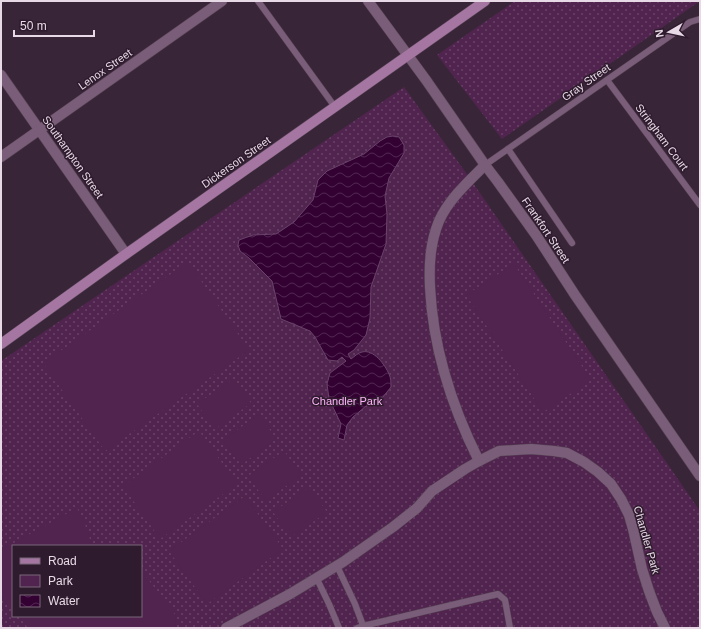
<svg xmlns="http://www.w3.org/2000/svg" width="701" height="629" viewBox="0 0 701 629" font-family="Helvetica,sans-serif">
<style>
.green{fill:url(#green-dots);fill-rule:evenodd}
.pitch{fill:#50244e}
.water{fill:url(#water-waves);stroke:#694369}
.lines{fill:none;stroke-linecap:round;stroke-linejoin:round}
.lane-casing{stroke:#554254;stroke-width:7}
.street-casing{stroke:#554254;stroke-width:11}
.secondary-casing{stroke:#554254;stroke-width:11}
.lane{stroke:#7a5d78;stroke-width:6}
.street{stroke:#7a5d78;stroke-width:10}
.secondary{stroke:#a576a2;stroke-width:10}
.labels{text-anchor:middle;stroke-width:3;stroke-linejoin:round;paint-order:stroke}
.street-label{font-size:11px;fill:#e7dae6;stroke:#2f1b2e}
.park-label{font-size:11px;fill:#fdb3f9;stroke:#2f1b2e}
</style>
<defs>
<pattern id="green-dots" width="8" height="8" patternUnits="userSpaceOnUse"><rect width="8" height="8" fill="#50244e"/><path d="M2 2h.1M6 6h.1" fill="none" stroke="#694368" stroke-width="1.8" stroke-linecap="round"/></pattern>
<pattern id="water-waves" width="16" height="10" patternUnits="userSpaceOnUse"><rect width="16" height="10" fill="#330233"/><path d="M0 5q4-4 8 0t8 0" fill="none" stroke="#512651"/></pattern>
</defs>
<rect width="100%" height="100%" fill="#392538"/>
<g class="green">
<polygon points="515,1 700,1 502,139 437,55"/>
<path d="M404,87L464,170L700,511V628H1V361ZM13,546H141V616H13Z"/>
</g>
<g class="pitch">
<polygon points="188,262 249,350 105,451 43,363"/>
<polygon points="514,264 591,380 543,412 466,295"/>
<polygon points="233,379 251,403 215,429 197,404"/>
<polygon points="259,414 276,439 241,465 223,440"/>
<polygon points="199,431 237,484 160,539 123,486"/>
<polygon points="284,451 301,475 266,501 248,476"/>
<polygon points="309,487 327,512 291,537 273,512"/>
<polygon points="245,496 283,549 207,604 169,551"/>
<path d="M77,508C83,520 90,533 91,546H13V609L1,593V550Z"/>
<polygon points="141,570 176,616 175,628 28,628 19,616 141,616"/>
</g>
<path class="water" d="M393,136L399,137L404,145V153L389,178L385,196L387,214L386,244L371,287L370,318L366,335L354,350L348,354L351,359C355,356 358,353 362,352C374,349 385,365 389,374C391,378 391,383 391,387L383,397L366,406L353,417L347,425L344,440L338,438L341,424L329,399L327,384L330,373L346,361L342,357L337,361L328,360L315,337L310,331L281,319L272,281L249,258L240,251L238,245L239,240L253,235L276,234L294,222L313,200L318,180L327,171L364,154L380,141L387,137Z"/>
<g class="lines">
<g class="lane-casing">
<g id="lane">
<polyline points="258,1 335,107"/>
<polyline points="607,80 700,205"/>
<polyline points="508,149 572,243"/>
<polyline points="485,165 690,22 700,19"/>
<polyline points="337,566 355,604 364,628"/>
<polyline points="317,579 329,604 339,628"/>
<polyline points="357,628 363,626 498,594 505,600 510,628"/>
</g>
</g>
<g class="street-casing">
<g id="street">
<polyline points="368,1 426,80 485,165 498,182 536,235 575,295 700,476"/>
<polyline points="1,75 126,254"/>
<polyline points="1,157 222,1"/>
<path d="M479,461C451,405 433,349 430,287C429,264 430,243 439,221C449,199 468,182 485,165"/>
<polyline points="226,628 290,594 343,562 393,527 417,508 432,491 465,469 479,461 499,451 531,449 554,451 567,453 584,462 598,472 611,484 621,499 629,515 633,529 642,569 649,591 657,612 665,628"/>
</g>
</g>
<g class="secondary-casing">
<polyline id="secondary" points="1,344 126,254 485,1"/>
</g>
<use href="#lane" class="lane"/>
<use href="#street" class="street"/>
<use href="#secondary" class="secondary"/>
</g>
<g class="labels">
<g class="street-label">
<text transform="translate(105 69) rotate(-35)" y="4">Lenox Street</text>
<text transform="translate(586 82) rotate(-35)" y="4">Gray Street</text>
<text transform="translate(662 137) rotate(53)" y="4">Stringham Court</text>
<text transform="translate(73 157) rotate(55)" y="4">Southampton Street</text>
<text transform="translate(236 162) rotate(-35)" y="4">Dickerson Street</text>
<text transform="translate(546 230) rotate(56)" y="4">Frankfort Street</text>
<text transform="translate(647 540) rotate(74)" y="4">Chandler Park</text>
</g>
<g class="park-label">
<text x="347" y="405">Chandler Park</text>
</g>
</g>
<rect width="701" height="629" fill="none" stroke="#e7dae6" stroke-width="4"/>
<rect x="12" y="545" width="130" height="72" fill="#2f1b2e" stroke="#796778"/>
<rect x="20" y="558" width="20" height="6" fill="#a576a2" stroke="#796778"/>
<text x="48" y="565" font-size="12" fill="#e7dae6">Road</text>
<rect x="20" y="575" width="20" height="12" fill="#50244e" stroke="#796778"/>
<text x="48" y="585" font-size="12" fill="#e7dae6">Park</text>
<rect x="20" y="595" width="20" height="12" fill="url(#water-waves)" stroke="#796778"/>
<text x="48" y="605" font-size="12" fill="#e7dae6">Water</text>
<g transform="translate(669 32) rotate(261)" stroke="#2f1b2e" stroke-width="3" paint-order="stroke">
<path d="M0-3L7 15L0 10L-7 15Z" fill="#e7dae6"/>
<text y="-6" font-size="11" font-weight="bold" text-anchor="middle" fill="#e7dae6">N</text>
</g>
<path d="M14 30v6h80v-6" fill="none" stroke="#e7dae6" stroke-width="2"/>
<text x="20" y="30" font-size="12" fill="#e7dae6" stroke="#2f1b2e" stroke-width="3" paint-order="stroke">50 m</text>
</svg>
